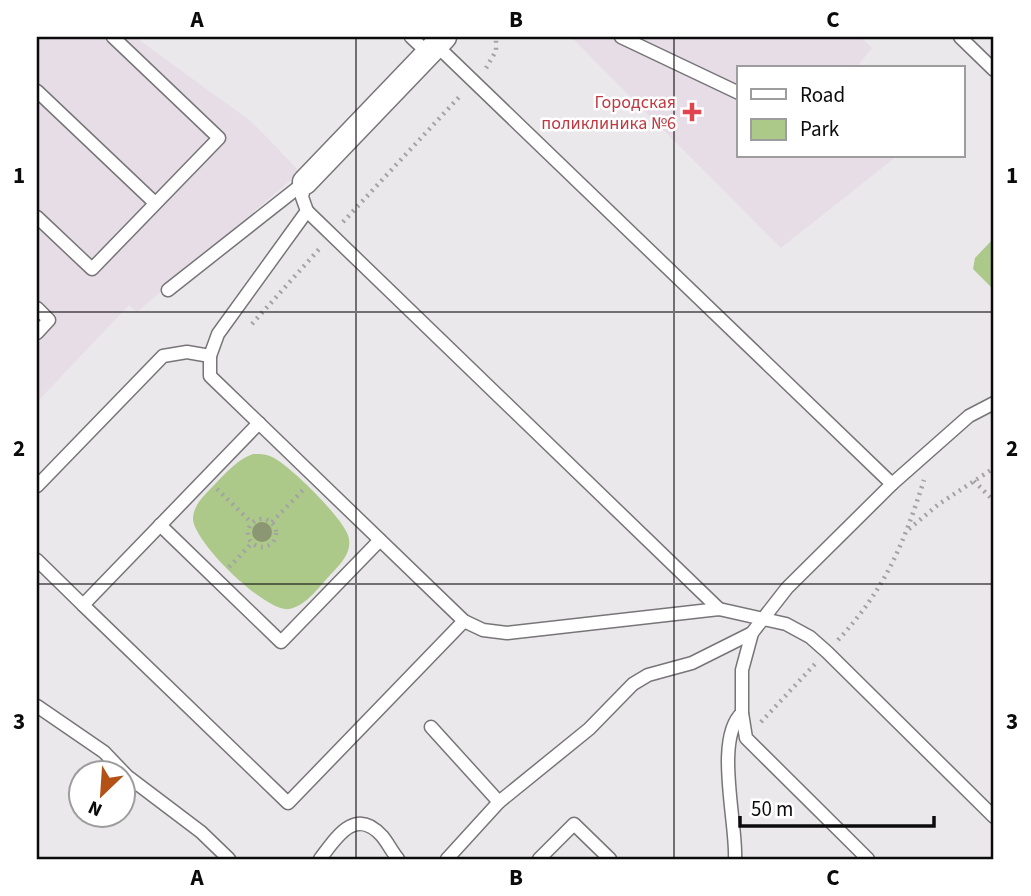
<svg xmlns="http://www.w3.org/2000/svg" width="1031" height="896" viewBox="0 0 1031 896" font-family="'Source Sans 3',sans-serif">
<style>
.built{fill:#e6dde7}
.green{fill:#adc989}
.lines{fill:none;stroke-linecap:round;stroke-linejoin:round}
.service-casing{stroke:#787578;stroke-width:15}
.minor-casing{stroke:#787578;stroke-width:27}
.path{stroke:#a4a2a5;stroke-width:4.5;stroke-dasharray:2 5;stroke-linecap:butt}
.service{stroke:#fff;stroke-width:12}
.minor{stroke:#fff;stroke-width:24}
.tree{fill:#8b9773}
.grid{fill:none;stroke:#0c0b0c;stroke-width:2;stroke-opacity:0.55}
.health-dot{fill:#e0444e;stroke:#fff;stroke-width:2.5}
.labels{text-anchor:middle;stroke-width:5;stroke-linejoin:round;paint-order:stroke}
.health-label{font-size:18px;fill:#be3a42;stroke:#fff;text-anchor:end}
.neatline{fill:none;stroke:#0c0b0c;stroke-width:2.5}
.grid-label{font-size:23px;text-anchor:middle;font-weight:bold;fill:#0c0b0c}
</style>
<rect width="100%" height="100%" fill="#ebe8ec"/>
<g class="built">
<polygon points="37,37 135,37 252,122 300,172 137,312 129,305 37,402"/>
<polygon points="571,37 861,37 872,48 856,68 739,68 739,156 897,156 781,248"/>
</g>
<g class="green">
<polygon points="994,238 994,290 973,269 975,258"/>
<path d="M253,454C261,454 267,454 274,458C291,467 347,521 349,539C351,553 342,562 333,572C321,584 307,606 289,609C266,613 192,541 193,518C194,503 207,493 216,483C228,471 238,459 253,454Z"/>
</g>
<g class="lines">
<g class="service-casing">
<g id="service">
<polyline points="411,37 428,53"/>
<polyline points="621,37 739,93"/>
<polyline points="960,37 994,70"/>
<polyline points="436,45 892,484"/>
<polyline points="37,91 155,203"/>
<polyline points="305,182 302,197 307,211 218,334 210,356 210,376 464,621 483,630 507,633 719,609 786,624 810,637 827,652 994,817"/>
<polyline points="307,211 719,609"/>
<polyline points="37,217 92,269 219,138 113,37"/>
<polyline points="168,290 305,182"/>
<polyline points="37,308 49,320 37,333"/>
<polyline points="37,486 163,356 187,352 210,356"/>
<polyline points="160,525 281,642 380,540"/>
<polyline points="37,560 83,605 259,423"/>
<polyline points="83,605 288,803 464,621"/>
<polyline points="37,706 104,752 127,776 201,832 229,859"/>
<polyline points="431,727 499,802"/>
<path d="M320,859C336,838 355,806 382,836C388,843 392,852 398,859"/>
<polyline points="447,859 499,802 589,729 633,684 648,675 692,663 752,633"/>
<polyline points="539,859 574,824 610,859"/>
<path d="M735,859C737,823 714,739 742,713"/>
<polyline points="868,859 746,738 742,713 742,670 752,633 787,588 892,484 969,416 994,403"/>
</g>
</g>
<g class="minor-casing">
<polyline id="minor" points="305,182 444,37"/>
</g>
<g class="path">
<polyline points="486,68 496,51 496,37"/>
<polyline points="343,222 461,95"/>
<polyline points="252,324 321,247"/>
<polyline points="974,481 994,501"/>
<polyline points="217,489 252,523"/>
<circle cx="262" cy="533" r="14"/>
<polyline points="272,522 303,490"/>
<polyline points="909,529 939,504 994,468"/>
<polyline points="229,567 252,543"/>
<path d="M838,640C885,589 903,546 924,480"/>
<polyline points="761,722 815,664"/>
</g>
<use href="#service" class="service"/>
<use href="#minor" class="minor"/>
</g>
<circle class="tree" cx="262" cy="532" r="10"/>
<path class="grid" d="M356,37V859M674,37V859M37,312H994M37,584H994"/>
<path class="health-dot" d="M688.5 101.5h7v7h7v7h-7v7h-7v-7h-7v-7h7z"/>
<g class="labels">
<g class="health-label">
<text x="676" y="108">Городская<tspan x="676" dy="21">поликлиника №6</tspan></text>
</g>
</g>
<rect width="1031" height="896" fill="none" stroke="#ffffff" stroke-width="77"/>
<rect x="737" y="66" width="228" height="91" fill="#ffffff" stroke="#9e9d9e" stroke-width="2"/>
<rect x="751" y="89" width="35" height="10" fill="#ffffff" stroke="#9e9d9e" stroke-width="2"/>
<text x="800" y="102" font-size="21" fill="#0c0b0c">Road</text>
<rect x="751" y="119" width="35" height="21" fill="#adc989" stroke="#9e9d9e" stroke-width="2"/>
<text x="800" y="136" font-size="21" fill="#0c0b0c">Park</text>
<g transform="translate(102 794) rotate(205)"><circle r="33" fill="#ffffff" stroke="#9e9d9e" stroke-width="2"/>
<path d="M0-5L12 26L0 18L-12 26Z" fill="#b35116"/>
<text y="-10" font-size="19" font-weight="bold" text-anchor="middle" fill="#0c0b0c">N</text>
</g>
<path d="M740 816v10h194v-10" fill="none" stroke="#0c0b0c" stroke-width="3.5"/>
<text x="751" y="816" font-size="21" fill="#0c0b0c" stroke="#ffffff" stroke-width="5" paint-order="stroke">50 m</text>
<rect x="38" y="38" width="954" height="820" class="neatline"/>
<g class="grid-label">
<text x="197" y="27">A</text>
<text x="516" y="27">B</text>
<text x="833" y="27">C</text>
<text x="19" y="183">1</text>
<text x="1012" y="183">1</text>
<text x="19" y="456">2</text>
<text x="1012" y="456">2</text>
<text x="19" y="729">3</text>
<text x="1012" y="729">3</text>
<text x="197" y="885">A</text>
<text x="516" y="885">B</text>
<text x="833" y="885">C</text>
</g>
</svg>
